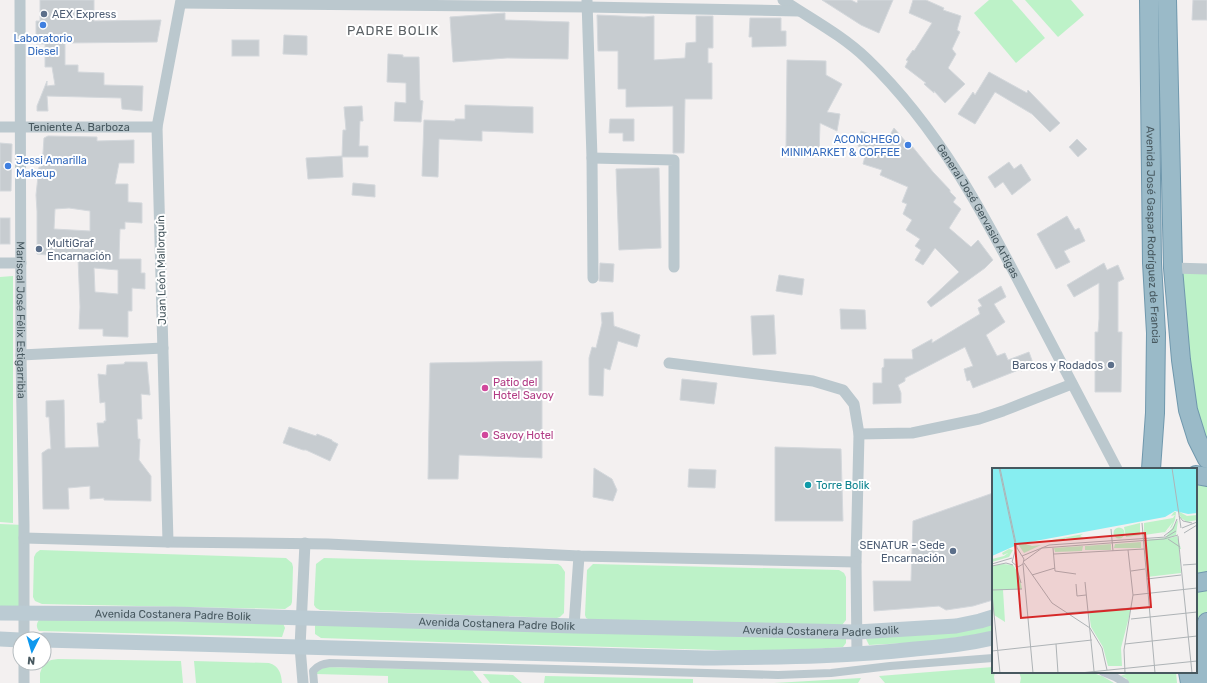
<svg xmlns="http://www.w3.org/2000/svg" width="1207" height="683" viewBox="0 0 1207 683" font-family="Rubik,sans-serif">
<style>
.green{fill:#bdf2c8}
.building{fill:#c7ccd0;stroke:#d4d8dc;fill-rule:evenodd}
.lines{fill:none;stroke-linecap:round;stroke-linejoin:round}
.trunk-casing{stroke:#7098ad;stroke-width:20}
.pedestrian{stroke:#bbc8ce;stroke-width:8}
.minor{stroke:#bbc8ce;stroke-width:11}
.secondary{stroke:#bbcbd3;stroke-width:15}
.trunk{stroke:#9abac8;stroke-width:18}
.service-dot{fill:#5c6f8a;stroke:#fff;stroke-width:1.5}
.shop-dot{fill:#3f7fe0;stroke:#fff;stroke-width:1.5}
.hotel-dot{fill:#d1479c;stroke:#fff;stroke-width:1.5}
.culture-dot{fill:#0f9aa8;stroke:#fff;stroke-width:1.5}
.labels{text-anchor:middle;stroke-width:4;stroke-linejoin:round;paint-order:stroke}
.service-label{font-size:11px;fill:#4e5e75;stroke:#fff;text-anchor:start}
.shop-label{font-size:11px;fill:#366cbe;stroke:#fff}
.street-label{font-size:11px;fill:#47585f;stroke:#fff}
.hotel-label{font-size:11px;fill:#b23c85;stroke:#fff;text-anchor:start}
.culture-label{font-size:11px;fill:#0d838f;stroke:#fff;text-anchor:start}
.quarter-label{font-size:13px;letter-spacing:1px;fill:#5c6266;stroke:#fff}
.inset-road{fill:none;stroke:#aeb3b6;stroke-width:1}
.view{fill:#d62828;fill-opacity:0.15;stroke:#d62828;stroke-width:2}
.inset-edge{fill:none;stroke:#47585f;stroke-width:2}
</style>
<rect width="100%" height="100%" fill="#f3f0f0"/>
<g class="green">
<polygon points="989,0 1012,0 1045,38 1016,63 974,13"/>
<polygon points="1025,0 1071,0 1084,15 1058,37"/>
<polygon points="1173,268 1207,270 1207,459 1197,439"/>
<polygon points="13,276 13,523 0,522 0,277"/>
<polygon points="1196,483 1207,486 1207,572 1196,575"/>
<polygon points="0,524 24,525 25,615 0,613"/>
<polygon points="40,550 286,558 292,563 293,567 292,602 291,605 285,609 42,604 35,601 33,597 34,557 36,553"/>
<polygon points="324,558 558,564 561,566 565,572 564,613 560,617 557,618 320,610 316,608 314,605 316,564"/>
<polygon points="593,564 839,570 844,573 846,577 846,620 842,625 590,620 586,618 585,615 587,570"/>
<polygon points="1207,587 1207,611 1201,629 1196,672 1196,588"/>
<path d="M40,619L283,623L285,628L282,637L39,631C36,627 36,623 40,619Z"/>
<polygon points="993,622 993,632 925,642 869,645 866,639"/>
<polygon points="316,624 846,639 846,643 843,647 783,651 752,651 439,642 321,638 315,634 315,626"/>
<polygon points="58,659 181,661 183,683 40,683 40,673 43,665 51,660"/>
<path d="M194,661L269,663C279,666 281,673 282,683H196Z"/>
<polygon points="323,667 472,670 482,683 388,683 388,676 316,674 317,671"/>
<polygon points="993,667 993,672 995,672 994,677 995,683 885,683 879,676"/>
<polygon points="1019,672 1090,672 1102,676 1114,683 1020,683 1021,678"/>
<polygon points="1132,672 1176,672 1177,683 1129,683 1126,678 1120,676"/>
<polygon points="483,674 513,675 522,683 490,683"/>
<polygon points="545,676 693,679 693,683 544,683"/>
<polygon points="861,678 858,683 774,683"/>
</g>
<g class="building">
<polygon points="40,0 94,0 94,21 161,20 157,42 65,43 65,65 78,65 78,72 104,73 104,85 143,86 142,111 122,109 121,98 47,96 48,111 37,111 37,106 47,81 47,86 55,85 52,67 45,67 45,44 36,44 36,21 40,21"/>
<polygon points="822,0 851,0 857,3 858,0 893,0 879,33 861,25"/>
<polygon points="913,0 926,0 944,8 943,10 961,16 957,30 960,32 952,49 956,54 948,68 965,84 945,103 934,91 934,93 924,84 926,83 905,67 908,61 906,60 913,50 914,51 932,23 909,13"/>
<polygon points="1193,0 1207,0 1207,20 1192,20"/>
<polygon points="505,13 505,20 569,22 568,59 507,58 453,62 450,17"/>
<polygon points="597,15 644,17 654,16 654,60 685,58 686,43 696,42 696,16 713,16 713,48 708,48 708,63 712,63 712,99 685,99 684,153 673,153 673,106 626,107 626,89 618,89 618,51 598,51"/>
<polygon points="750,18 781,18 781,31 786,31 786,46 752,47 752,37 749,37"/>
<polygon points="284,35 307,36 307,55 283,54"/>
<rect x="232" y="40" width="27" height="16"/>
<polygon points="388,54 403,55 403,57 419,57 420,100 423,101 421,122 394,121 395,102 406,103 406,83 387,82"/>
<polygon points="787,60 826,61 826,75 842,84 827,112 840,114 837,131 820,123 819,156 790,156 790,149 786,149"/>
<polygon points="989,72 1027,93 1028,90 1060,123 1050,132 1032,114 995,92 975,124 958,114 973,92 975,95"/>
<polygon points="465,105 533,107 533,133 482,131 482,141 439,139 438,177 422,176 424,120 455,121 455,119 465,119"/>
<polygon points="362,106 363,121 360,121 359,146 368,146 368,157 342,157 343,177 308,179 306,158 342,156 343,130 346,130 344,107"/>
<polygon points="610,119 634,119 634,141 623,141 623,133 609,133"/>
<polygon points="894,128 906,142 907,140 933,172 950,190 950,192 956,198 953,202 961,209 949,228 971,247 978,240 993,260 985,268 931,307 927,302 959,272 935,248 923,265 915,260 921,250 915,246 920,239 906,230 912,220 903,214 907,204 902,202 908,187 880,175 882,170 863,164 867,149 858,146 861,131 887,140"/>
<path d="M48,136L97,137V141L134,140V163H119L115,184H128V202L142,203V223L125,222V229H120L119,259H141V273H145V289L132,288V311H128V337L103,336V329H79L80,307L78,258L37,254V211L36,195L39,167H41L43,153L44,138ZM69,208L90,211V231L54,229L55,209ZM94,268L118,270V294L95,292Z"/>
<polygon points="1077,139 1087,149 1078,157 1069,147"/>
<polygon points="0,143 12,144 11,191 0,191"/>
<polygon points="1009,162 1014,169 1021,164 1031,180 1012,195 1003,182 995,188 988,177"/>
<polygon points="659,168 661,248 619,250 616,169"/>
<polygon points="353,183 375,185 375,197 352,195"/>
<polygon points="1067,216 1075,230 1079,228 1085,241 1064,251 1070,262 1056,269 1037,234"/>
<rect x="0" y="218" width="10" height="26"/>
<polygon points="600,263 614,264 613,282 599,281"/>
<polygon points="1104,263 1107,270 1118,265 1124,279 1118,282 1118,332 1122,332 1121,392 1095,392 1095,332 1098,332 1099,319 1099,283 1074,297 1067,285"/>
<polygon points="779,275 804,279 802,295 776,291"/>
<polygon points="1001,286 1006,297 994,304 1005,322 986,335 997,356 1005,353 1008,360 1029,352 1034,366 1021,371 1021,369 973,388 970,380 967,381 964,369 973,366 965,347 905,378 905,381 898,385 901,393 901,403 873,404 873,383 882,383 882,368 884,367 884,359 913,359 912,350 932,339 932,343 980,314 978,308 982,306 978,300"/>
<polygon points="840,309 865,310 866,329 841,329"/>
<polygon points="613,312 614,326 640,335 637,347 618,341 610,370 604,368 603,396 589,395 589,358 592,347 596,348 602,323 601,313"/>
<polygon points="774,315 776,354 753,355 751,316"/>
<polygon points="542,361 542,458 459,455 458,479 428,479 430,363"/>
<polygon points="125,362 147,362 150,395 141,394 142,419 137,419 138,439 140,439 139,460 151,476 151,501 104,500 104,498 90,499 90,486 68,488 69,509 43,509 42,453 48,449 51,449 49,417 46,417 46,401 64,400 65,448 99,447 97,423 104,423 104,421 106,421 105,402 100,403 98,374 106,375 107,365 124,364"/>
<polygon points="682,379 717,383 714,404 680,400"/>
<polygon points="289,427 316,436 317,434 332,440 332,441 338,444 330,461 306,450 303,450 283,443"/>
<polygon points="775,447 841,449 843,521 775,521"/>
<polygon points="594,468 612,479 617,490 613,501 593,497"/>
<polygon points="689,469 716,470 715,488 688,487"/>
<polygon points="993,493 993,600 973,606 946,610 939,606 874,611 873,581 911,581 913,521"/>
</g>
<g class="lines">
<g class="trunk-casing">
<g id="trunk">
<path id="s5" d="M1149,0L1152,263L1156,333L1155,413L1151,469"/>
<polyline points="1167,0 1173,268 1181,360 1188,410 1197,439 1207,459"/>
<polyline points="1196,475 1207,477"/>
<polyline points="1196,583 1207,581"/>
<polyline points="1188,672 1190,683"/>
<polyline points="1205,683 1201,651 1207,622"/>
</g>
</g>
<g class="pedestrian">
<polyline points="1103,672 1115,677 1125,683"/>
<path d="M314,683L313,671C318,665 323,664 330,663L778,675L831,673L890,666L993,658"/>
</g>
<g class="minor">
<path id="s1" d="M20,0L21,355L24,525V639"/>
<path id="s2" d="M783,0C811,19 842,35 867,59C939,128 985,216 1030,303C1059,359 1088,414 1117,469"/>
<polyline points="587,1 592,158 593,278"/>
<polyline points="181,3 587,7 799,11"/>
<path id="s3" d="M0,127H157"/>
<polyline points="592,158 674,160 674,267"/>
<polyline points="0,263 21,263"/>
<polyline points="1173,268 1207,269"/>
<polyline points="21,355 163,348"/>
<polyline points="669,363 813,381 843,390 854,404 859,434 856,562 857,654"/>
<polyline points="859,434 912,433 979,419 1003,411 1072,384"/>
<polyline points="24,538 168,542 328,544 579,556 856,562"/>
<polyline points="168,542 157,127 181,0"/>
<polyline points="574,626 579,556"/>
<polyline points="24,683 24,663"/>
<polyline points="303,683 300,647 305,543"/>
</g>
<g class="secondary">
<path id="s4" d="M0,613L174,614L574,626L857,632L956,626L980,621L993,617"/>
<polyline points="0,639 20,640"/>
<path d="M44,640L704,658C775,657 845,657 915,649C941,647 967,644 993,638"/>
</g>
<use href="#trunk" class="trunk"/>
</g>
<g class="service-dot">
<circle cx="44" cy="14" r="4"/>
<circle cx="39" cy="249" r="4"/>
<circle cx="1111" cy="365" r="4"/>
<circle cx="953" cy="551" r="4"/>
</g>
<g class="shop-dot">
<circle cx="43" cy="25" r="4"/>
<circle cx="908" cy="145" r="4"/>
<circle cx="8" cy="166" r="4"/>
</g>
<g class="hotel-dot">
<circle cx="485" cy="388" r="4"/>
<circle cx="485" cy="435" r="4"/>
</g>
<circle class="culture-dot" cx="808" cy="485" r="4"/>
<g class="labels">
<g class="service-label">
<text x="52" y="18">AEX Express</text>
<text x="47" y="247">MultiGraf<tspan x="47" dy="13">Encarnación</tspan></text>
<text x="1103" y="369" text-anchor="end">Barcos y Rodados</text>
<text x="945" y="549" text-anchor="end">SENATUR - Sede<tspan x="945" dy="13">Encarnación</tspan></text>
</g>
<g class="shop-label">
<text x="43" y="42">Laboratorio<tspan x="43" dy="13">Diesel</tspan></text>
<text x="900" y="143" text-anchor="end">ACONCHEGO<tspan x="900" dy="13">MINIMARKET &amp; COFFEE</tspan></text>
<text x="16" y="164" text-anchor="start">Jessi Amarilla<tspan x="16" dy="13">Makeup</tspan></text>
</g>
<g class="street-label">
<text dy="4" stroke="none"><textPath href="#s3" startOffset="79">Teniente A. Barboza</textPath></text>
<text dy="4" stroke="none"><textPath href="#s2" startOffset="292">General José Gervasio Artigas</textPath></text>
<text dy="4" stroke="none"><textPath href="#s5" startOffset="235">Avenida José Gaspar Rodríguez de Francia</textPath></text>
<text transform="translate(161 270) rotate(-91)" y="4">Juan León Mallorquín</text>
<text dy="4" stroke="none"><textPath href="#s1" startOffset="320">Mariscal José Félix Estigarribia</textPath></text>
<text dy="4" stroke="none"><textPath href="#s4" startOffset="173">Avenida Costanera Padre Bolik</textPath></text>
<text dy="4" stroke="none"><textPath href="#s4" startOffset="497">Avenida Costanera Padre Bolik</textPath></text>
<text dy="4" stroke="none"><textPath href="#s4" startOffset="821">Avenida Costanera Padre Bolik</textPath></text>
</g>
<g class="hotel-label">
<text x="493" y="386">Patio del<tspan x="493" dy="13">Hotel Savoy</tspan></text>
<text x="493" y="439">Savoy Hotel</text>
</g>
<g class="culture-label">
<text x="816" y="489">Torre Bolik</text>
</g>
<g class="quarter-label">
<text x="393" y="35">PADRE BOLIK</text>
</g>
</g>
<g transform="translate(992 468)">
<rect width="205" height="205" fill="#f3f0f0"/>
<path d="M186,43L195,48L205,47V52L195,54L189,50ZM182,44H184L183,52L180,59L174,64L168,67L177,62L181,54L173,64L152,67V55L181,50L183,47L179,48ZM186,52L184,67L174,71L185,68L189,81H187L189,105L155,109L152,72L173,70ZM148,55V67L134,69L132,59ZM121.5 65a5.5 5.5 0 1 1 11 0a5.5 5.5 0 1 1-11 0ZM91,66L88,68L94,71L73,70L72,72L60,74V72ZM149,74V80H122L123,76ZM31,75L40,78L49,77L32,85L26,76ZM119,76V82H93V78ZM91,78L90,83L63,84L62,80ZM17,81L21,82L17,89L0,94V91L12,88L16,85L11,87L10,85ZM11,96L21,97L27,106L30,121L11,122L13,154L2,147L0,126V98ZM139,141L129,180L130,198H116L111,179L99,159L97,144Z" fill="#bdf2c8"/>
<path d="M0,0H205V45L196,46L183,43L173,49L27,76L0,88Z" fill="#87eef1"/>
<path class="inset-road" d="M7,0L24,80L20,94L26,99L31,96L32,91L25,80L8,0M180,0L189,60M187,48L191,53L200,55M150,55L163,205M190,60L205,54M119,61L121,83M192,65L205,57M172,68L181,61L185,51M186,68L200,205M176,71L188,79M61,80L63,103L84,106M62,86L152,81M30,88L57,77L174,69L184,63M32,93L50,80L172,71L186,67M32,95L60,135L98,160L110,180L115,202M0,96L20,90M31,96L41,205M191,97L205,96M0,98L14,95L21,97M24,98L29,115M139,103L153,101M40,107L63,100M155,111L189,107M93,114L102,203M84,116L85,128L94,127M0,122L30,121M0,126L8,205M141,127L205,120M74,145L140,140M139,151L205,144M64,176L66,205M133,176L205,168M0,183L100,172M88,205L205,193M133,205L132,182L141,127L136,82"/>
<path class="view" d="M153,65L159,139L29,150L23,76Z"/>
<rect width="205" height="205" class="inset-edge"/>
</g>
<g transform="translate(32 651) rotate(185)"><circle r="19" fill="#ffffff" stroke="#b5bcbf"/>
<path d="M0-3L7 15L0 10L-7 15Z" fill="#0e98ee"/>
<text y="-6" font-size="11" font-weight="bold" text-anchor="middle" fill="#47585f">N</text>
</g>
</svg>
